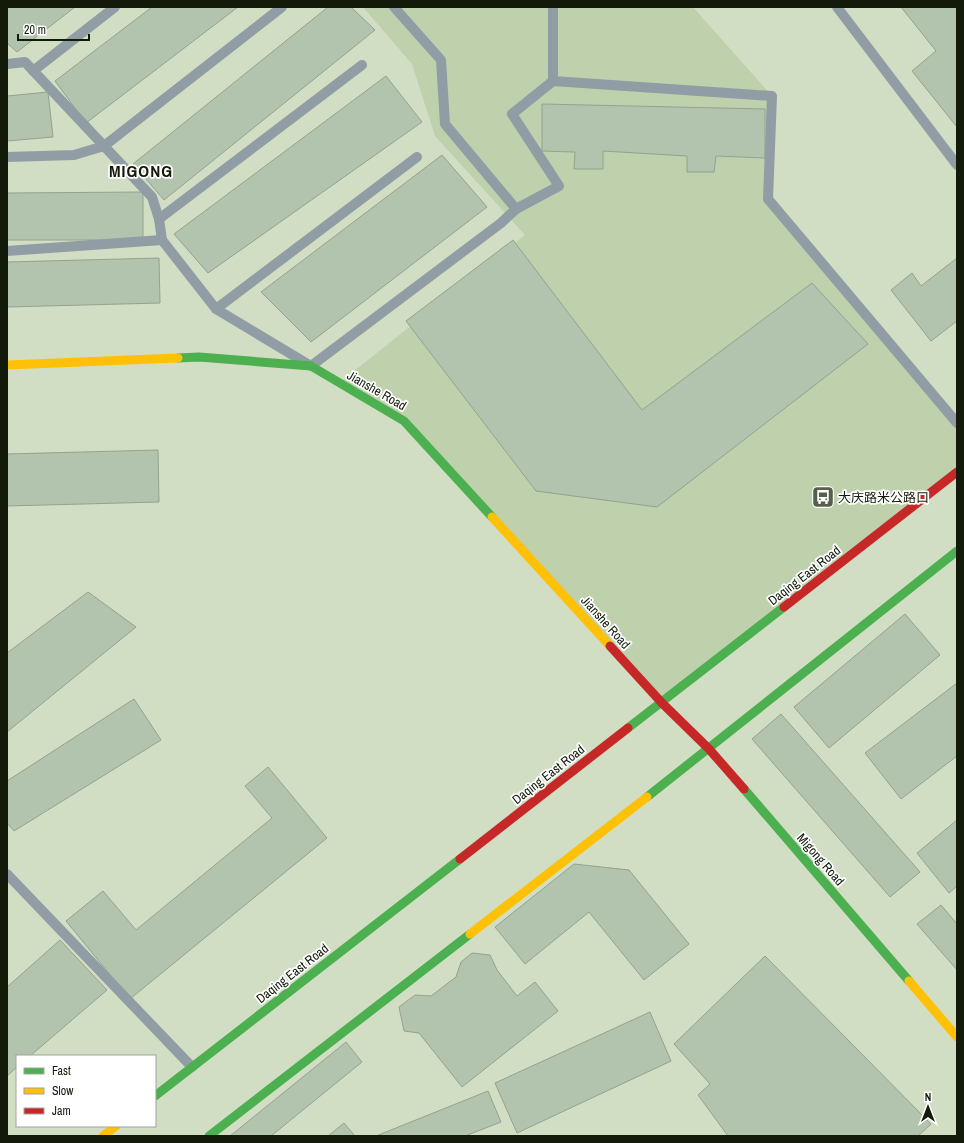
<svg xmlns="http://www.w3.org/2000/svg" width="964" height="1143" viewBox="0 0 964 1143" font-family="'Archivo Narrow','Noto Sans SC',sans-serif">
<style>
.green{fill:#bed0ac}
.building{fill:#b2c3ae;stroke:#94a28f}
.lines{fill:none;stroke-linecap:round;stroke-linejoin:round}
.lane{stroke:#919da5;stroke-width:10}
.fast{stroke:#4caf50;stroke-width:9}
.slow{stroke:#ffc107;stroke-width:9}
.jam{stroke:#c62828;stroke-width:9}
.labels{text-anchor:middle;stroke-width:3.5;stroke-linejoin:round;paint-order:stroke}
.street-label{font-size:13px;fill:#131a0a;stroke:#fff}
.poi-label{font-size:13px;fill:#131a0a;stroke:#fff;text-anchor:start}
.district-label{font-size:17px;font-weight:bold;letter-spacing:1px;fill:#131a0a;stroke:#fff}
</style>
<rect width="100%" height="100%" fill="#d1dec4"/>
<polygon class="green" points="363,7 693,7 772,96 768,199 957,423 957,472 662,703 404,421 339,383 525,235 435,136 412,64"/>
<g class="building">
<polygon points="7,7 75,7 17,52 7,43"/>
<polygon points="152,7 238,7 86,123 55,81"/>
<polygon points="328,7 351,7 375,30 164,200 133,164"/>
<polygon points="901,7 957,7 957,127 912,71 936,51"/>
<polygon points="386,76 422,122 208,273 174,234"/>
<polygon points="48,92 53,137 7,141 7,96"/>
<polygon points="542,104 765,109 765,158 716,156 714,172 687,172 687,156 603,151 603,169 574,169 575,152 542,151"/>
<polygon points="442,155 487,207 311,342 261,292"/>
<polygon points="143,192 143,240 7,240 7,193"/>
<polygon points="513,240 642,410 812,283 868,344 657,507 536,491 406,321"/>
<polygon points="159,258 160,303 7,307 7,262"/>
<polygon points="957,258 957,321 931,341 891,290 912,273 921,286"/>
<polygon points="158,450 159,502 7,506 7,454"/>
<polygon points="88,592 136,627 7,732 7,653"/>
<polygon points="905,614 940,655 829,748 794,707"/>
<polygon points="957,683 957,756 901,799 865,753"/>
<polygon points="134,699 161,740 14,831 7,823 7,781"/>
<polygon points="781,714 920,872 890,897 752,739"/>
<polygon points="268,767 327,838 130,999 66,921 103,891 136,930 272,818 245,786"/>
<polygon points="957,820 957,886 949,893 917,853"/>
<polygon points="574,864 629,870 689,944 644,980 589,912 525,964 495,927"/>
<polygon points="941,905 957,924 957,970 917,924"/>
<polygon points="60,940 107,990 30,1056 17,1056 17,1067 7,1076 7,987"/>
<polygon points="472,953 490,955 497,970 517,996 535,982 558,1011 462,1087 419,1033 404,1031 399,1007 415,995 431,996 456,977 461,962"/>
<polygon points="765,956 931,1124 918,1136 728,1136 698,1095 710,1084 674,1044"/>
<polygon points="650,1012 671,1061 517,1133 495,1083"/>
<polygon points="346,1042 362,1062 271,1136 230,1136"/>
<polygon points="488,1091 501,1122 465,1136 376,1136"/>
<polygon points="344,1123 355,1136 328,1136"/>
</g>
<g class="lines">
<g class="lane">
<polyline points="553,7 553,81 772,96 768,199 957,423"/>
<polyline points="837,7 957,165"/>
<polyline points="7,64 25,62 152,197 159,219 162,240 216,309 311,366 501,223 516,209 445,124 441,60 394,7"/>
<polyline points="33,71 115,7"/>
<polyline points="7,157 74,155 104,146 282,7"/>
<polyline points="516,209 559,186 512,114 553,81"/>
<polyline points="159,219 362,65"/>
<polyline points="7,251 162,240"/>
<polyline points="216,309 417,157"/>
<polyline points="7,874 192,1067"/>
</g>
<g class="fast">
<polyline points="178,358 199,357 311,366 404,421 492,517"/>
<polyline points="628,728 784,607"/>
<polyline points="744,789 909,981"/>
<polyline points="647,797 957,551"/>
<polyline points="155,1096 460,859"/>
<polyline points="209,1136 470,934"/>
</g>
<g class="slow">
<polyline points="7,365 178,358"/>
<polyline points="492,517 610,646"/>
<polyline points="470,934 647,797"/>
<polyline points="909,981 957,1037"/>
<polyline points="103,1136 116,1126"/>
</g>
<g class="jam">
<polyline points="784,607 957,472"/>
<polyline points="610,646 662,703 709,749 744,789"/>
<polyline points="460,859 628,728"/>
</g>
</g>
<defs>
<g id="bus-square" transform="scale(1.15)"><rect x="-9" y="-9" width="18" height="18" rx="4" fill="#565f4b" stroke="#fff"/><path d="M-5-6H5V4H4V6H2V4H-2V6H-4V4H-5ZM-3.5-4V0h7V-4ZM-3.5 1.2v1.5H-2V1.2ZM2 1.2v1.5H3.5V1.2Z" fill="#fff"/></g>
</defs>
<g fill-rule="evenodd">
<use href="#bus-square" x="823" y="497"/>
</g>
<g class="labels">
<g class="street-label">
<text transform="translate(377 390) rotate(30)" y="5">Jianshe Road</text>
<text transform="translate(804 575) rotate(-38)" y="5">Daqing East Road</text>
<text transform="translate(606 622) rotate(48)" y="5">Jianshe Road</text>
<text transform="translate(548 774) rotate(-38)" y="5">Daqing East Road</text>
<text transform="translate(821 859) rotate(49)" y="5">Migong Road</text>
<text transform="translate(292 973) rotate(-38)" y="5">Daqing East Road</text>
</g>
<g class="poi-label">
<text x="838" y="502">大庆路米公路口</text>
</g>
<g class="district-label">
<text x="141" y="177">MIGONG</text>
</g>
</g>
<rect width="964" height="1143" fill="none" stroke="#131a0a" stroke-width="16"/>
<rect x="16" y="1055" width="140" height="72" fill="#ffffff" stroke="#a1a39d"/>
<rect x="24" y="1068" width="20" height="6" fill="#4caf50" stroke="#a1a39d"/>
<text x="52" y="1075" font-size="12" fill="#131a0a">Fast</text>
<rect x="24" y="1088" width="20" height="6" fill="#ffc107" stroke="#a1a39d"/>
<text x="52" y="1095" font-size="12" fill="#131a0a">Slow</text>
<rect x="24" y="1108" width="20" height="6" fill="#c62828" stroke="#a1a39d"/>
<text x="52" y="1115" font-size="12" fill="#131a0a">Jam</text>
<g transform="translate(928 1107)" stroke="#ffffff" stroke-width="3" paint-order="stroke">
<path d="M0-3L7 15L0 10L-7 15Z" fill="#131a0a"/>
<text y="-6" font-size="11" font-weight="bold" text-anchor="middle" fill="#131a0a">N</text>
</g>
<path d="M18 34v6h71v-6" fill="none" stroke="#131a0a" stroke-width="2"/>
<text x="24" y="34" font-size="12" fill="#131a0a" stroke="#ffffff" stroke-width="3" paint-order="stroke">20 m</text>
</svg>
